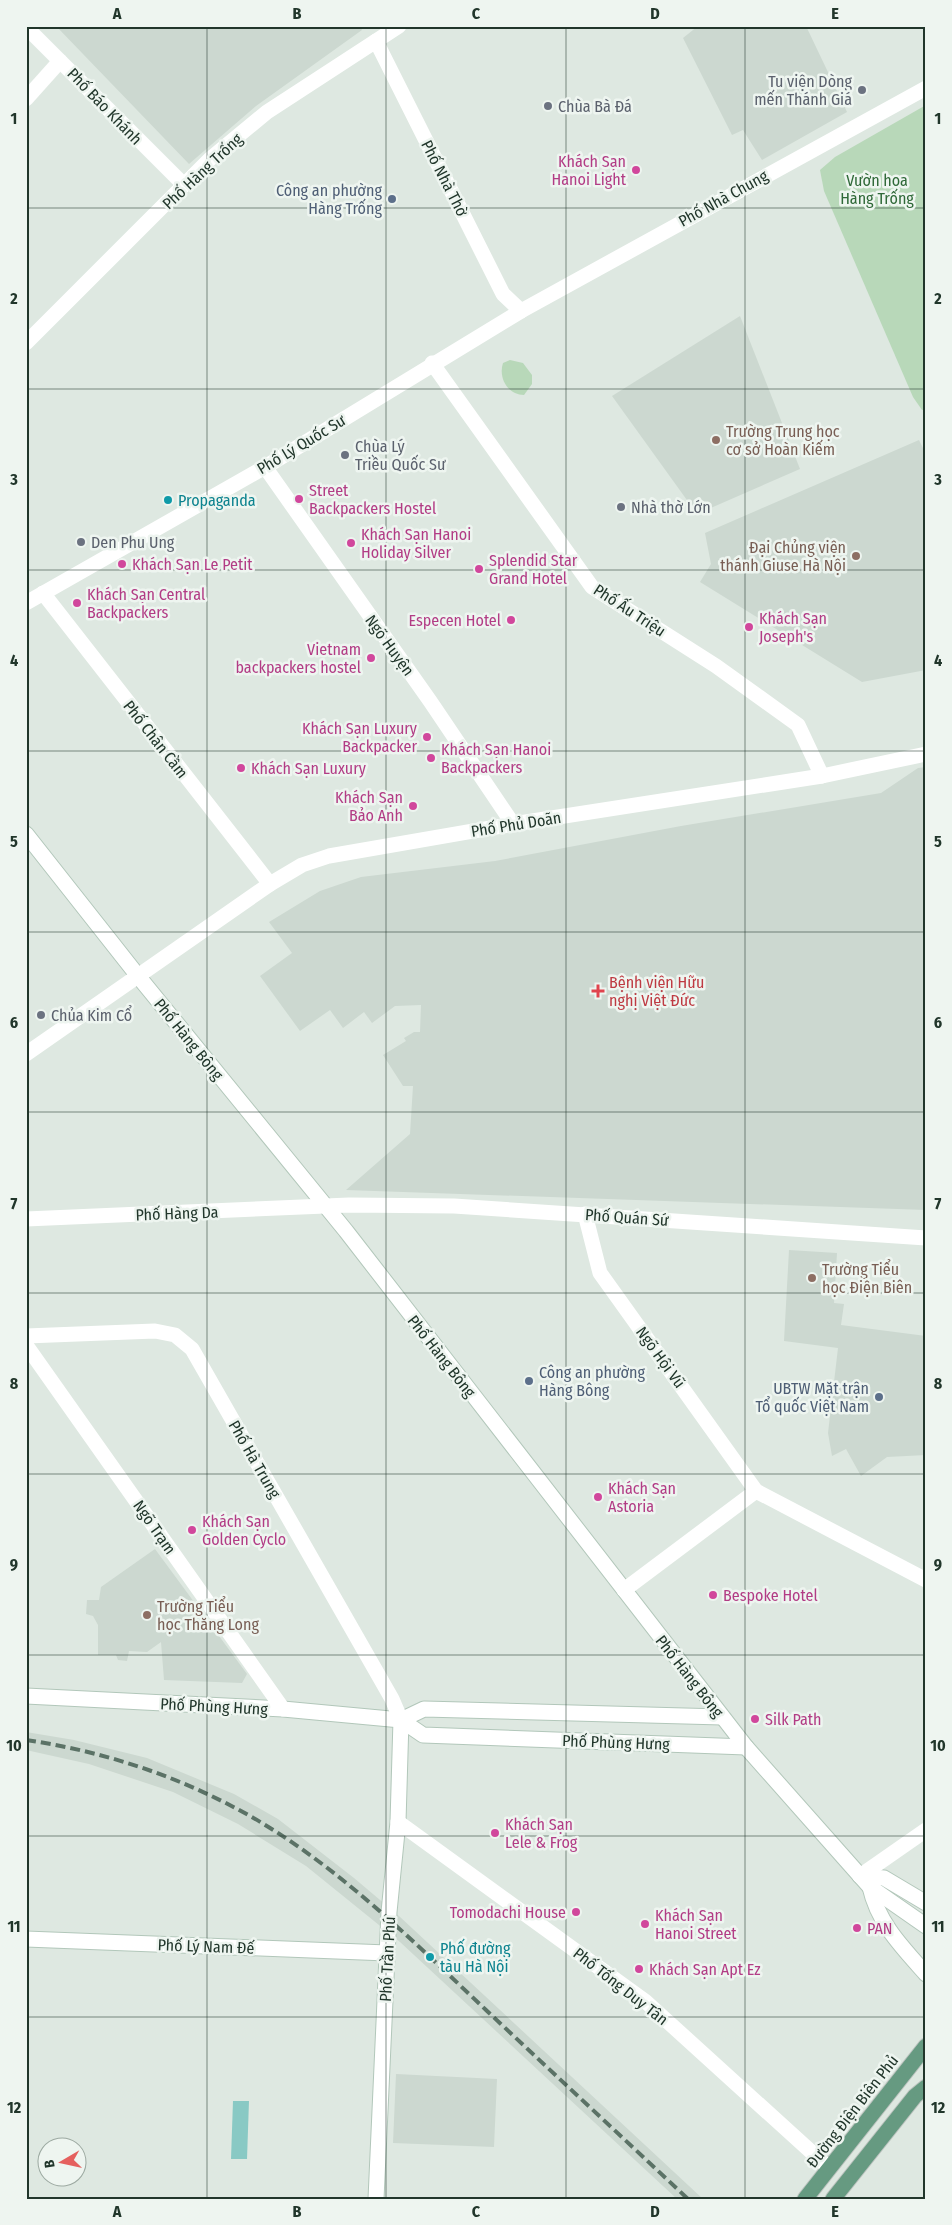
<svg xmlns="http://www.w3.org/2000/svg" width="952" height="2225" viewBox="0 0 952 2225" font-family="'Fira Sans Condensed',sans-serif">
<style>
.built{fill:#ccd8d0}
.green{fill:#b8d8b9}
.water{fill:#89c9c4}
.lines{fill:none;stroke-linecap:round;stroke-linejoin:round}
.secondary-casing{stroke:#b2c7ba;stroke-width:17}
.primary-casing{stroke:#bcc3bf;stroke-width:17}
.street{stroke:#fff;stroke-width:15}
.secondary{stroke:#fff;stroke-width:15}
.primary{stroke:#669a81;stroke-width:15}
.rail{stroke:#5b7266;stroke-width:4;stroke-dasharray:10 5;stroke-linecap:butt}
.grid{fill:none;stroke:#21362b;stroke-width:1;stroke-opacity:0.55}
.worship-dot{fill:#6b7280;stroke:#eef5f0;stroke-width:2}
.hotel-dot{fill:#d1479c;stroke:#eef5f0;stroke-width:2}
.service-dot{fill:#5c6f8a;stroke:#eef5f0;stroke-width:2}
.education-dot{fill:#8d6e63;stroke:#eef5f0;stroke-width:2}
.culture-dot{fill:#0f9aa8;stroke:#eef5f0;stroke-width:2}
.health-dot{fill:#e0444e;stroke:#eef5f0;stroke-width:2}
.labels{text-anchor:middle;stroke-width:5;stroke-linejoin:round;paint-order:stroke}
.worship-label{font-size:16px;fill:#5b616d;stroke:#eef5f0;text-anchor:start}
.street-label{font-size:16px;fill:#21362b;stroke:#eef5f0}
.hotel-label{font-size:16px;fill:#b23c85;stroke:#eef5f0;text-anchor:start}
.park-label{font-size:16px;fill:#2f6938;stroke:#eef5f0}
.service-label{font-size:16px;fill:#4e5e75;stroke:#eef5f0;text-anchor:end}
.education-label{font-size:16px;fill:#785e54;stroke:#eef5f0;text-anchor:start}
.culture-label{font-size:16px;fill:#0d838f;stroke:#eef5f0;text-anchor:start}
.health-label{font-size:16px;fill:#be3a42;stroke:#eef5f0;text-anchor:start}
.neatline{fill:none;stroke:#21362b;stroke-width:2}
.grid-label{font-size:16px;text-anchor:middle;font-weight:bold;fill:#21362b}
</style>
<rect width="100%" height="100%" fill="#dee8e1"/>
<g class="built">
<polygon points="56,26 360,26 362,30 256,106 189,164"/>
<polygon points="698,26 806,26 847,112 762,160 743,130 732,135 683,38"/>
<polygon points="740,316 800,469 697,514 612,396"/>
<polygon points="919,440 926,454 926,670 862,682 700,582 711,564 705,533"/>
<polygon points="926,767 926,1210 346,1190 410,1134 413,1086 403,1086 383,1055 406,1041 404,1038 414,1032 420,1032 421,1005 395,1006 372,1023 364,1012 343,1028 330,1010 300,1031 260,976 292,953 269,922 320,891 361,877 495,861 681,826 881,793 918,768"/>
<polygon points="789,1250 837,1253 834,1303 844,1304 841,1325 926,1336 926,1455 887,1457 861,1476 846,1449 832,1456 828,1433 838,1348 784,1341"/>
<polygon points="155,1549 247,1674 242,1683 164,1680 161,1642 147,1652 129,1651 127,1661 118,1660 116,1655 98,1655 98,1625 93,1616 86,1614 87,1600 99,1600 101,1587"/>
<polygon points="26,1732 74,1740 147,1758 234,1794 278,1819 354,1878 399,1916 703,2199 677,2199 400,1942 306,1866 238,1824 173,1792 89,1764 26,1750"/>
<polygon points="396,2074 497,2079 494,2147 393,2143"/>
</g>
<g class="green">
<polygon points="926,105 926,409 922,410 913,397 824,191 820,170 835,157"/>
<path d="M510,360L523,363L532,375V384L524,395C508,395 498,378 503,363Z"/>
</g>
<polygon class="water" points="233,2101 249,2101 247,2159 231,2159"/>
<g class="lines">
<g class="secondary-casing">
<g id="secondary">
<polyline points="26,834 138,976 346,1231 746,1747 870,1887 926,1926"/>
<polyline points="26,1696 283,1709 401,1720 424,1709 722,1717"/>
<polyline points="401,1720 423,1735 746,1747"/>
<polyline points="860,1876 884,1878 926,1903"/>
<path d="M870,1887C878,1923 902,1947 926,1974"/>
<polyline points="26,1939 387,1953"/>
<polyline points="376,2199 389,1912 398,1822 401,1720"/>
</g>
</g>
<g class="primary-casing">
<g id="primary">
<polyline points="805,2199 926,2046"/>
<polyline points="833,2199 915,2096 926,2087"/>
</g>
</g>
<g class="street">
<polyline points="26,27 184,185"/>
<polyline points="376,41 503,294 521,311"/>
<polyline points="26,99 60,61"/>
<polyline points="26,343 210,159 267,112 399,26"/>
<polyline points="432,363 592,587 716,666 798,725 822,776"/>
<polyline points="265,467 430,701 513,824"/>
<polyline points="43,593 270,884"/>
<polyline points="26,603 265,467 521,311 926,88"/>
<polyline points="26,1054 270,884 302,865 329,856 513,824 822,776 926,754"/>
<polyline points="585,1214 600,1273 756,1491 926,1580"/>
<polyline points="26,1219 349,1205 454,1206 926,1238"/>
<polyline points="26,1336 155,1331 175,1335 192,1349 392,1699 401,1720"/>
<polyline points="26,1345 283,1709"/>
<polyline points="624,1590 756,1491"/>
<polyline points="398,1822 645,2001 829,2168"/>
<polyline points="860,1876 926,1830"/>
</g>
<use href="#secondary" class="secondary"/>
<use href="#primary" class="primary"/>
<path class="rail" d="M26,1740C109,1752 190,1780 262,1823C345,1873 416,1944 486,2010C553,2073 621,2136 688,2199"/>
</g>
<path class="grid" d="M207,26V2199M386,26V2199M566,26V2199M745,26V2199M26,208H926M26,389H926M26,570H926M26,751H926M26,932H926M26,1112H926M26,1293H926M26,1474H926M26,1655H926M26,1836H926M26,2017H926"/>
<g class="worship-dot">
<circle cx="862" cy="90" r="5"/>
<circle cx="548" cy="106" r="5"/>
<circle cx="345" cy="455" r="5"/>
<circle cx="621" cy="507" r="5"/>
<circle cx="81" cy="542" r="5"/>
<circle cx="41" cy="1015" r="5"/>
</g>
<g class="hotel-dot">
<circle cx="636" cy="170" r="5"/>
<circle cx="299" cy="499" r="5"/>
<circle cx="351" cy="543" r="5"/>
<circle cx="122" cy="564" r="5"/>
<circle cx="479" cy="569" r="5"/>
<circle cx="77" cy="603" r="5"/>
<circle cx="511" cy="620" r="5"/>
<circle cx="749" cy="627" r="5"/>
<circle cx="371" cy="658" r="5"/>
<circle cx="427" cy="737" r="5"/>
<circle cx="431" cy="758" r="5"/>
<circle cx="241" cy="768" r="5"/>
<circle cx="413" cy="806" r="5"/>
<circle cx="598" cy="1497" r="5"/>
<circle cx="192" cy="1530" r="5"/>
<circle cx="713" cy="1595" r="5"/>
<circle cx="755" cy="1719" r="5"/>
<circle cx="495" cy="1833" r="5"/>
<circle cx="576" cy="1912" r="5"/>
<circle cx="645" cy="1924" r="5"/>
<circle cx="857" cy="1928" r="5"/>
<circle cx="639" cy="1969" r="5"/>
</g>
<g class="service-dot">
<circle cx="392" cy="199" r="5"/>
<circle cx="529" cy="1381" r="5"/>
<circle cx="879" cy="1397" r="5"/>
</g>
<g class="education-dot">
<circle cx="716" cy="440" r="5"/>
<circle cx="856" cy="556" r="5"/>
<circle cx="812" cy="1278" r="5"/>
<circle cx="147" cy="1615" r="5"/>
</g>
<g class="culture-dot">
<circle cx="168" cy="500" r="5"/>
<circle cx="430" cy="1957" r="5"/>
</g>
<path class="health-dot" d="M595.5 983.5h5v5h5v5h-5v5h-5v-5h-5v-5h5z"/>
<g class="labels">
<g class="worship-label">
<text x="852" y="87" text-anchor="end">Tu viện Dòng<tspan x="852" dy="18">mến Thánh Giá</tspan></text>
<text x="558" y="112">Chùa Bà Đá</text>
<text x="355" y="452">Chùa Lý<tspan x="355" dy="18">Triều Quốc Sư</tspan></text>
<text x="631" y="513">Nhà thờ Lớn</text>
<text x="91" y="548">Den Phu Ung</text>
<text x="51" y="1021">Chủa Kim Cổ</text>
</g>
<g class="street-label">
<text transform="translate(105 106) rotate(46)" y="6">Phố Báo Khánh</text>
<text transform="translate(202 171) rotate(-43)" y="6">Phố Hàng Trống</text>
<text transform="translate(445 178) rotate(63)" y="6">Phố Nhà Thờ</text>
<text transform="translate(723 198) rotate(-29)" y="6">Phố Nhà Chung</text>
<text transform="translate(301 444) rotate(-31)" y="6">Phố Lý Quốc Sư</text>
<text transform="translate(630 610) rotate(33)" y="6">Phố Ấu Triệu</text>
<text transform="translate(390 645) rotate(54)" y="6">Ngõ Huyện</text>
<text transform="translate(156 739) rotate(52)" y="6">Phố Chân Cầm</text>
<text transform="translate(516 824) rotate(-9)" y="6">Phố Phủ Doãn</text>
<text transform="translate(189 1039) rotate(51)" y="6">Phố Hàng Bông</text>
<text transform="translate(177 1213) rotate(-2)" y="6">Phố Hàng Da</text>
<text transform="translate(627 1217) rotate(4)" y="6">Phố Quán Sứ</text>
<text transform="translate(442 1356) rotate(52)" y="6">Phố Hàng Bông</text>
<text transform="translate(661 1357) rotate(54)" y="6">Ngõ Hội Vũ</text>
<text transform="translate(255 1459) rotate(60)" y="6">Phố Hà Trung</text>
<text transform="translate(155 1527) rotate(55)" y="6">Ngõ Trạm</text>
<text transform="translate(690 1676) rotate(52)" y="6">Phố Hàng Bông</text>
<text transform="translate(214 1706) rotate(3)" y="6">Phố Phùng Hưng</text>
<text transform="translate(616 1742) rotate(2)" y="6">Phố Phùng Hưng</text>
<text transform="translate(206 1946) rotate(2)" y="6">Phố Lý Nam Đế</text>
<text transform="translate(387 1959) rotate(-87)" y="6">Phố Trần Phú</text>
<text transform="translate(621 1986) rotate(38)" y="6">Phố Tống Duy Tân</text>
<text transform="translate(852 2111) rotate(-52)" y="6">Đường Điện Biên Phủ</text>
</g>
<g class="hotel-label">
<text x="626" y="167" text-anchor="end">Khách Sạn<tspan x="626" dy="18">Hanoi Light</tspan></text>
<text x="309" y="496">Street<tspan x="309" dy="18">Backpackers Hostel</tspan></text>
<text x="361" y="540">Khách Sạn Hanoi<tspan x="361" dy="18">Holiday Silver</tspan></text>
<text x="489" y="566">Splendid Star<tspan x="489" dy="18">Grand Hotel</tspan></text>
<text x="132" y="570">Khách Sạn Le Petit</text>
<text x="87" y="600">Khách Sạn Central<tspan x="87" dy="18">Backpackers</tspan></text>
<text x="759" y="624">Khách Sạn<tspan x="759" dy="18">Joseph's</tspan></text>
<text x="501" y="626" text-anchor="end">Especen Hotel</text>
<text x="361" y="655" text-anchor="end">Vietnam<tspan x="361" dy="18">backpackers hostel</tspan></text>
<text x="417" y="734" text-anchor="end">Khách Sạn Luxury<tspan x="417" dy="18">Backpacker</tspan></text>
<text x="441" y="755">Khách Sạn Hanoi<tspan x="441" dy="18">Backpackers</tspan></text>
<text x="251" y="774">Khách Sạn Luxury</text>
<text x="403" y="803" text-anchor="end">Khách Sạn<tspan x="403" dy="18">Bảo Anh</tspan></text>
<text x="608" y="1494">Khách Sạn<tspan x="608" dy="18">Astoria</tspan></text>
<text x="202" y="1527">Khách Sạn<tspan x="202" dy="18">Golden Cyclo</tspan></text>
<text x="723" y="1601">Bespoke Hotel</text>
<text x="765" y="1725">Silk Path</text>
<text x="505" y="1830">Khách Sạn<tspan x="505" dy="18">Lele &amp; Frog</tspan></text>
<text x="566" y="1918" text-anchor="end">Tomodachi House</text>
<text x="655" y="1921">Khách Sạn<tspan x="655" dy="18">Hanoi Street</tspan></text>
<text x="867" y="1934">PAN</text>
<text x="649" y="1975">Khách Sạn Apt Ez</text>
</g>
<g class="park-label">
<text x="877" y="186">Vườn hoa<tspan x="877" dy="18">Hàng Trống</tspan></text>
</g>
<g class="service-label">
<text x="382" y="196">Công an phường<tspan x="382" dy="18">Hàng Trống</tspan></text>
<text x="539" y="1378" text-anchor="start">Công an phường<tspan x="539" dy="18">Hàng Bông</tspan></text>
<text x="869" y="1394">UBTW Mặt trận<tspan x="869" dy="18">Tổ quốc Việt Nam</tspan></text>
</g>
<g class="education-label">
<text x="726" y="437">Trường Trung học<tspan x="726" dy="18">cơ sở Hoàn Kiếm</tspan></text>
<text x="846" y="553" text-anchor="end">Đại Chủng viện<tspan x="846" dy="18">thánh Giuse Hà Nội</tspan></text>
<text x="822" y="1275">Trường Tiểu<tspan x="822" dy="18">học Điện Biên</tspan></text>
<text x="157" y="1612">Trường Tiểu<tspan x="157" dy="18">học Thăng Long</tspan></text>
</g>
<g class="culture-label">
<text x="178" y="506">Propaganda</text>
<text x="440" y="1954">Phố đường<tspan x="440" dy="18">tàu Hà Nội</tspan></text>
</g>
<g class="health-label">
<text x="609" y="988">Bệnh viện Hữu<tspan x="609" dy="18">nghị Việt Đức</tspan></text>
</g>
</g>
<rect width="952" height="2225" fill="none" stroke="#eef5f0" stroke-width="55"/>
<g transform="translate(62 2162) rotate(261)"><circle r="24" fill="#eef5f0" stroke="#9ca9a1"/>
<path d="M0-4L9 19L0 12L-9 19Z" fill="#e5605e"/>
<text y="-8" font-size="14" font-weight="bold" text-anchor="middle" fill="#21362b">B</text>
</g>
<rect x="28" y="28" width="896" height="2170" class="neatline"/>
<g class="grid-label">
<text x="117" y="19">A</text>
<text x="297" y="19">B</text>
<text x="476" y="19">C</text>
<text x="655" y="19">D</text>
<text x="835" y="19">E</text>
<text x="14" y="124">1</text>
<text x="938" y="124">1</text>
<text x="14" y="304">2</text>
<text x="938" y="304">2</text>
<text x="14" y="485">3</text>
<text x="938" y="485">3</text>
<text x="14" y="666">4</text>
<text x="938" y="666">4</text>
<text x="14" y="847">5</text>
<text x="938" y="847">5</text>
<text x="14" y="1028">6</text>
<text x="938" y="1028">6</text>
<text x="14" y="1209">7</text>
<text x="938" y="1209">7</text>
<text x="14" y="1389">8</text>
<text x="938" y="1389">8</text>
<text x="14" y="1570">9</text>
<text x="938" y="1570">9</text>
<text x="14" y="1751">10</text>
<text x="938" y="1751">10</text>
<text x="14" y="1932">11</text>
<text x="938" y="1932">11</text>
<text x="14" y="2113">12</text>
<text x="938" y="2113">12</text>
<text x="117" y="2217">A</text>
<text x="297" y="2217">B</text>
<text x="476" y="2217">C</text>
<text x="655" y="2217">D</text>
<text x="835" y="2217">E</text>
</g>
</svg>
